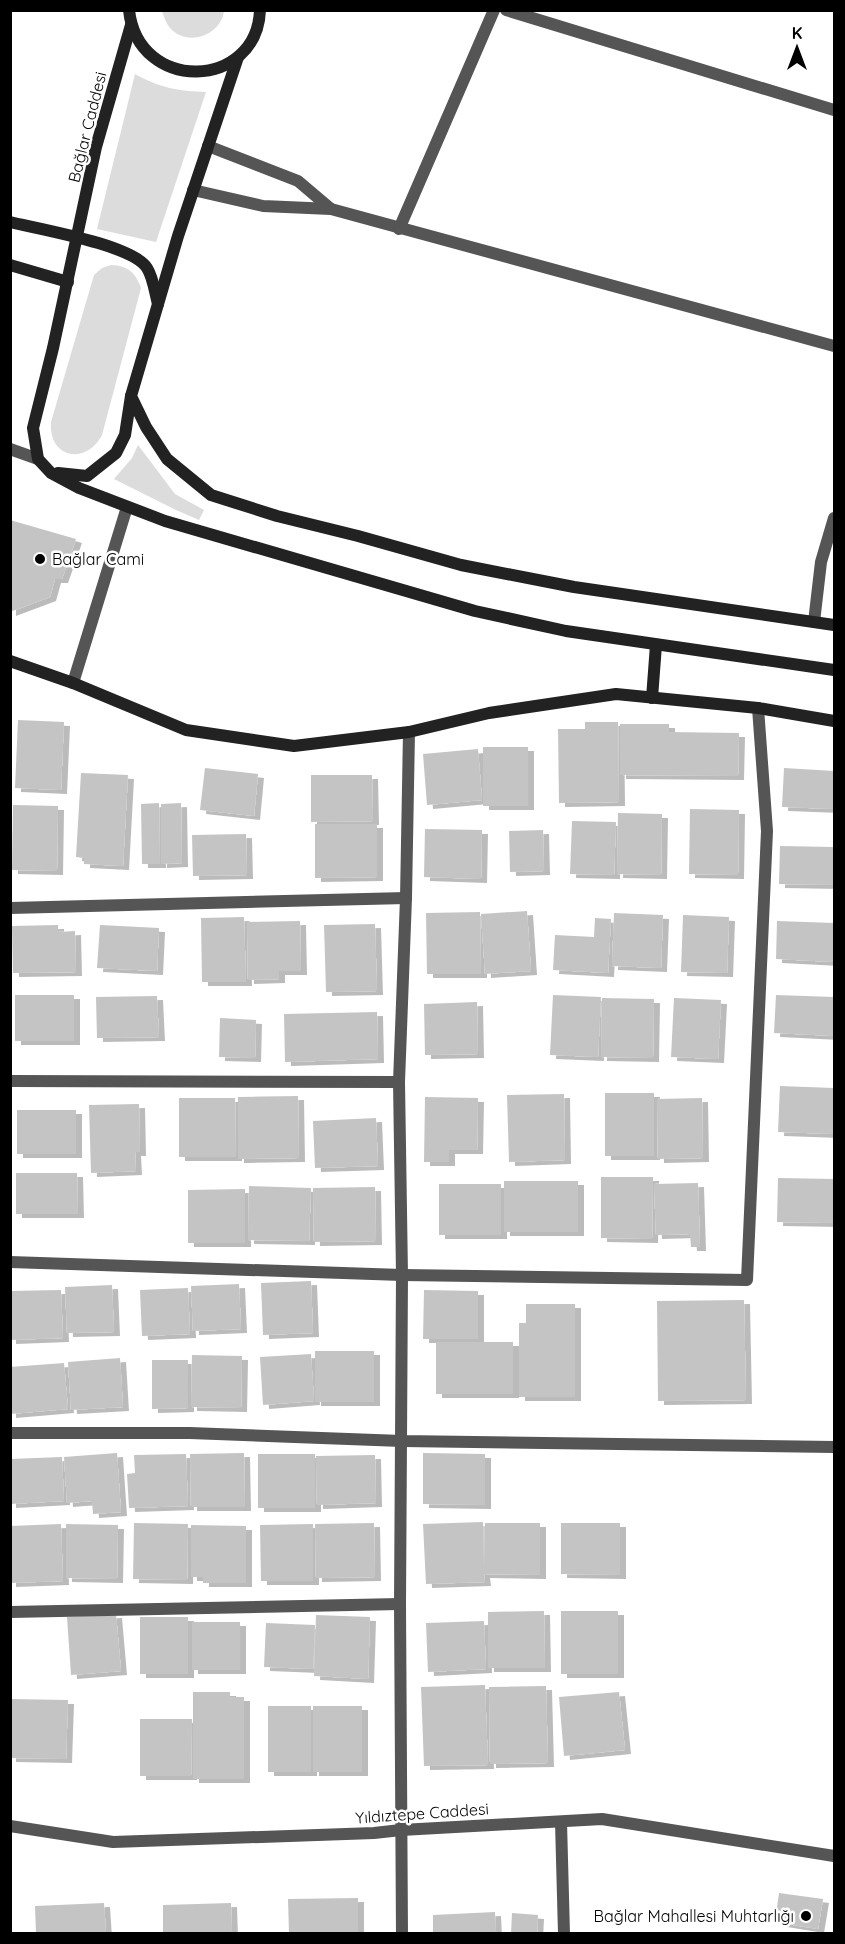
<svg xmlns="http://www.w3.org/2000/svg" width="845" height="1944" viewBox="0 0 845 1944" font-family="Quicksand,sans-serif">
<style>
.green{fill:#dcdcdc}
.building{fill:#c4c4c4;filter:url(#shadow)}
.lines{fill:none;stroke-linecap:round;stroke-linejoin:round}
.minor{stroke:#555;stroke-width:12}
.secondary{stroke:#222;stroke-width:12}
.poi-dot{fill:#000;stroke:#fff;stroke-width:2}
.labels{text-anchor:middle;stroke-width:5;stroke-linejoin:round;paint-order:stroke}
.street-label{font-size:16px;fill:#000;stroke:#fff}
.poi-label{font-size:16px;fill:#000;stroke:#fff;text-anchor:start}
</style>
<defs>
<filter id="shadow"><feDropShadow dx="6" dy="4" stdDeviation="0" flood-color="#0004"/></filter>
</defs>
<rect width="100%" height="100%" fill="#fff"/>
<g class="green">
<path d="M162,11V10L224,11C221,34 191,46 173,31C167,26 164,18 162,11Z"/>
<path d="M135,74C160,88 178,91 206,92L156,242L97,229Z"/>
<path d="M111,265C128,266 135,272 141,288L102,435C86,466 48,458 51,422L94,275L102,268Z"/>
<polygon points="138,445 175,494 204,510 199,520 176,510 114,479 132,458"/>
</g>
<g class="building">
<polygon points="10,520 76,539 62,579 55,579 50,597 10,612"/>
<polygon points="18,720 64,722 61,790 15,788"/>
<polygon points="585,722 618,722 619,802 559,803 558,729 585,729"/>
<polygon points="620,724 669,724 669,732 739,733 738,776 620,775"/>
<rect x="483" y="747" width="45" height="59"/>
<polygon points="478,749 482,800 427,805 423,754"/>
<polygon points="205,768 258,774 254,816 200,810"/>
<polygon points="784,768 834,771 834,809 782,807"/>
<polygon points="81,773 128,775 123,866 84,864 84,858 76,857"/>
<polygon points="311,775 372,775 373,821 311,822"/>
<polygon points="159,803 160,864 142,864 141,804"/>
<polygon points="181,803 182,863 161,864 161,804"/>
<polygon points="13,805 58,806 57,871 12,870"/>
<polygon points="690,809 739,810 738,875 689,874"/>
<polygon points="618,813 662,814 661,875 617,874"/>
<polygon points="572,821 616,822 614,875 570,874"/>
<polygon points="315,824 377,824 377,877 315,878"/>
<polygon points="425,829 482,830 481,879 424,877"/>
<polygon points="543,830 544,871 510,872 509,831"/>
<polygon points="246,834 247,875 193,876 192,835"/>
<polygon points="780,846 834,847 834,885 779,884"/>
<polygon points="527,911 531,971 485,974 481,914"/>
<polygon points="480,912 481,974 427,974 426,913"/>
<polygon points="614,913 663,915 661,968 612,966"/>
<polygon points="683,915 729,917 727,973 681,972"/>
<polygon points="244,917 246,982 202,982 201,918"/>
<polygon points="595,918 611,919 608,973 553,970 555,935 594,937"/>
<polygon points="300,921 301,971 279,971 279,979 248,980 247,922"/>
<polygon points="777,921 834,923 834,962 776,959"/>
<polygon points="375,924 377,991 326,992 324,925"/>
<polygon points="58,925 58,932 75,931 76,972 13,973 12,926"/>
<polygon points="100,925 159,928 157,971 97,968"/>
<rect x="15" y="995" width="59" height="46"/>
<polygon points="553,995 601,997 598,1057 550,1055"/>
<polygon points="776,995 834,997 834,1036 774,1033"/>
<polygon points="157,996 159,1037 97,1038 96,997"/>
<polygon points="602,998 654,999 653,1058 601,1057"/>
<polygon points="674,998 721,1000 718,1059 671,1057"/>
<polygon points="477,1002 478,1054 425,1055 424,1004"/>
<polygon points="377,1012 378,1059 285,1062 284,1014"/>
<polygon points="220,1018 256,1020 255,1058 219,1057"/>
<polygon points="780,1086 834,1088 834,1134 778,1132"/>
<rect x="605" y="1093" width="49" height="63"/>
<polygon points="564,1094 565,1160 509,1162 507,1095"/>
<polygon points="298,1096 299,1158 238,1159 238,1097"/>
<polygon points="425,1097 478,1098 477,1150 449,1150 449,1162 424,1162"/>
<polygon points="179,1098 235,1098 236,1157 179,1157"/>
<polygon points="702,1098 703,1158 658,1159 657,1099"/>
<polygon points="139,1104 140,1152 135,1152 136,1171 91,1173 89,1105"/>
<rect x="17" y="1110" width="59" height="44"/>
<polygon points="376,1118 378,1166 315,1168 313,1121"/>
<polygon points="16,1173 77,1173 78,1214 16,1214"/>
<polygon points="601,1177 653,1177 652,1239 601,1238"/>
<polygon points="778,1178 834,1179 834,1223 777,1222"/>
<rect x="504" y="1181" width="74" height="51"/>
<polygon points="698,1183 700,1247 691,1247 690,1234 656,1235 654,1184"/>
<rect x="439" y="1184" width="62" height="51"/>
<polygon points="249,1186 311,1188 309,1241 248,1240"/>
<polygon points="375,1187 376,1241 314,1242 313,1188"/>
<polygon points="245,1189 245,1243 188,1243 188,1190"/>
<polygon points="311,1281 313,1333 263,1335 261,1283"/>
<polygon points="239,1284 241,1329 193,1331 191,1286"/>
<polygon points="112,1285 114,1332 67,1333 65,1287"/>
<polygon points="188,1288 190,1334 142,1336 140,1290"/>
<polygon points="61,1290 63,1338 10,1340 10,1291"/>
<polygon points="424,1290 478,1291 478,1339 423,1339"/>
<polygon points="744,1300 746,1400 658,1401 657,1301"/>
<polygon points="526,1304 575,1304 575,1397 519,1397 519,1323 526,1323"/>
<rect x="436" y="1342" width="77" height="52"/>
<rect x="315" y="1351" width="59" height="51"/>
<polygon points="311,1354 314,1401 263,1405 260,1357"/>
<polygon points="192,1355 242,1356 241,1408 191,1407"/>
<polygon points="120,1358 123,1407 71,1410 68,1362"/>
<polygon points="152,1360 188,1360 188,1408 152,1409"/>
<polygon points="64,1363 68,1409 10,1414 10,1367"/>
<polygon points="117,1453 121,1512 93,1514 92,1501 67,1503 64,1457"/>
<polygon points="244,1453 245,1507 191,1507 190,1454"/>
<polygon points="423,1453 485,1454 485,1505 423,1504"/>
<polygon points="186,1454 188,1506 129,1508 127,1474 135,1473 134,1455"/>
<rect x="258" y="1454" width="57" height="54"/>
<polygon points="375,1455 376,1503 317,1505 316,1456"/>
<polygon points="62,1457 64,1501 10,1504 10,1459"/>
<polygon points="483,1522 484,1568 485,1523 540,1523 540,1575 484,1574 485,1582 426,1584 423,1524"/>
<polygon points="134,1523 188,1524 187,1580 133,1579"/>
<polygon points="374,1523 375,1577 316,1578 315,1524"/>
<polygon points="561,1523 620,1523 620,1575 561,1574"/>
<polygon points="61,1524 63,1581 10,1583 10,1526"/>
<polygon points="66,1524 118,1525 117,1579 66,1578"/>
<polygon points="313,1524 313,1581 261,1581 260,1525"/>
<polygon points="191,1525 246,1526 246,1583 203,1583 203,1577 191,1577"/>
<polygon points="544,1611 545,1668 488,1668 488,1612"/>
<rect x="561" y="1611" width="57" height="63"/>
<polygon points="116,1614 121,1671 71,1675 67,1617"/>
<polygon points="316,1615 370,1617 368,1679 314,1676"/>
<rect x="140" y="1617" width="48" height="57"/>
<polygon points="484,1621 486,1669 428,1672 426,1623"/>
<rect x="192" y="1622" width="48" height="48"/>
<polygon points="266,1623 315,1625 313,1669 264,1667"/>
<polygon points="485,1685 488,1765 424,1766 421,1687"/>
<polygon points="546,1686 548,1763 490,1764 489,1687"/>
<polygon points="193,1692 230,1692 230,1697 244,1697 244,1779 193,1779"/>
<polygon points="619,1692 625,1750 564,1756 559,1697"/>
<polygon points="10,1699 68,1700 66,1759 10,1758"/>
<rect x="268" y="1706" width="43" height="66"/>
<rect x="313" y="1706" width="49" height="66"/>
<polygon points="140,1719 192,1719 191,1776 140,1776"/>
<polygon points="779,1893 823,1899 818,1929 775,1922"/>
<polygon points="358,1898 358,1934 289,1934 288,1899"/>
<polygon points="104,1903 106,1934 36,1934 35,1906"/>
<polygon points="231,1903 232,1934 163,1934 163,1905"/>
<polygon points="495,1912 496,1934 433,1934 433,1915"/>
<polygon points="512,1913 538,1915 537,1934 511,1934"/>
</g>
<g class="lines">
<g class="minor">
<polyline points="506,10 834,110"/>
<polyline points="208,146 298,181 331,209"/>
<polyline points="193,190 263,206 331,209 834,346"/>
<polyline points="399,229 494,10"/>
<polyline points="10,449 38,459"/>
<polyline points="814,622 821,562 834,518"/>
<polyline points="73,683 127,507"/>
<polyline points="10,908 406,898"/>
<polyline points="10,1081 399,1082"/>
<polyline points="10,1262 402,1275 747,1280 767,831 758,708"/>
<polyline points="10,1433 190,1433 402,1441 834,1447"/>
<polyline points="10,1612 400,1604"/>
<polyline points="561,1822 564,1934"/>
<polyline points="10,1826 113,1842 374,1833 401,1830 602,1819 834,1856"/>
<polyline points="402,1934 400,1604 402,1275 399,1082 406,898 409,732"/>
</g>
<g class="secondary">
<path d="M129,10C138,94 257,90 260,10"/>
<polyline points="131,25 96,147 53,348 33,428 38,459 51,473 79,488 165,521 475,611 566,631 834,670"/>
<polyline points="238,57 178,236 131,396 146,427 167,459 211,495 277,516 358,536 461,565 574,587 834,625"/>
<path d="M10,222C39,229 133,245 147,268C153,277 155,293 158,304"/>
<polyline points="10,265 68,282"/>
<polyline points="58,473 87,476 116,453 125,435 131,396"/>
<polyline points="10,661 73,683 186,730 294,746 409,732 489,713 616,694 758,708 834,721"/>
<polyline points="652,698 656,645"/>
</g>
</g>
<g class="poi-dot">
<circle cx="40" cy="559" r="6"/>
<circle cx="806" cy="1916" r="6"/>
</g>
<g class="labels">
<g class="street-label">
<text transform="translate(87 127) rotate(-76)" y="6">Bağlar Caddesi</text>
<text transform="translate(422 1813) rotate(-4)" y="6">Yıldıztepe Caddesi</text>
</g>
<g class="poi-label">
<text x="52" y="565">Bağlar Cami</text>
<text x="794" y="1922" text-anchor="end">Bağlar Mahallesi Muhtarlığı</text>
</g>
</g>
<rect width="845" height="1944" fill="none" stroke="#000000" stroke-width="24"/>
<g transform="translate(797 48)" stroke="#ffffff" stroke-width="4.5" paint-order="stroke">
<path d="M0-4.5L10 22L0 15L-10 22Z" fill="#000000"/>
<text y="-9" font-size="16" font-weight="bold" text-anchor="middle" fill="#000000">K</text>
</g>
</svg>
